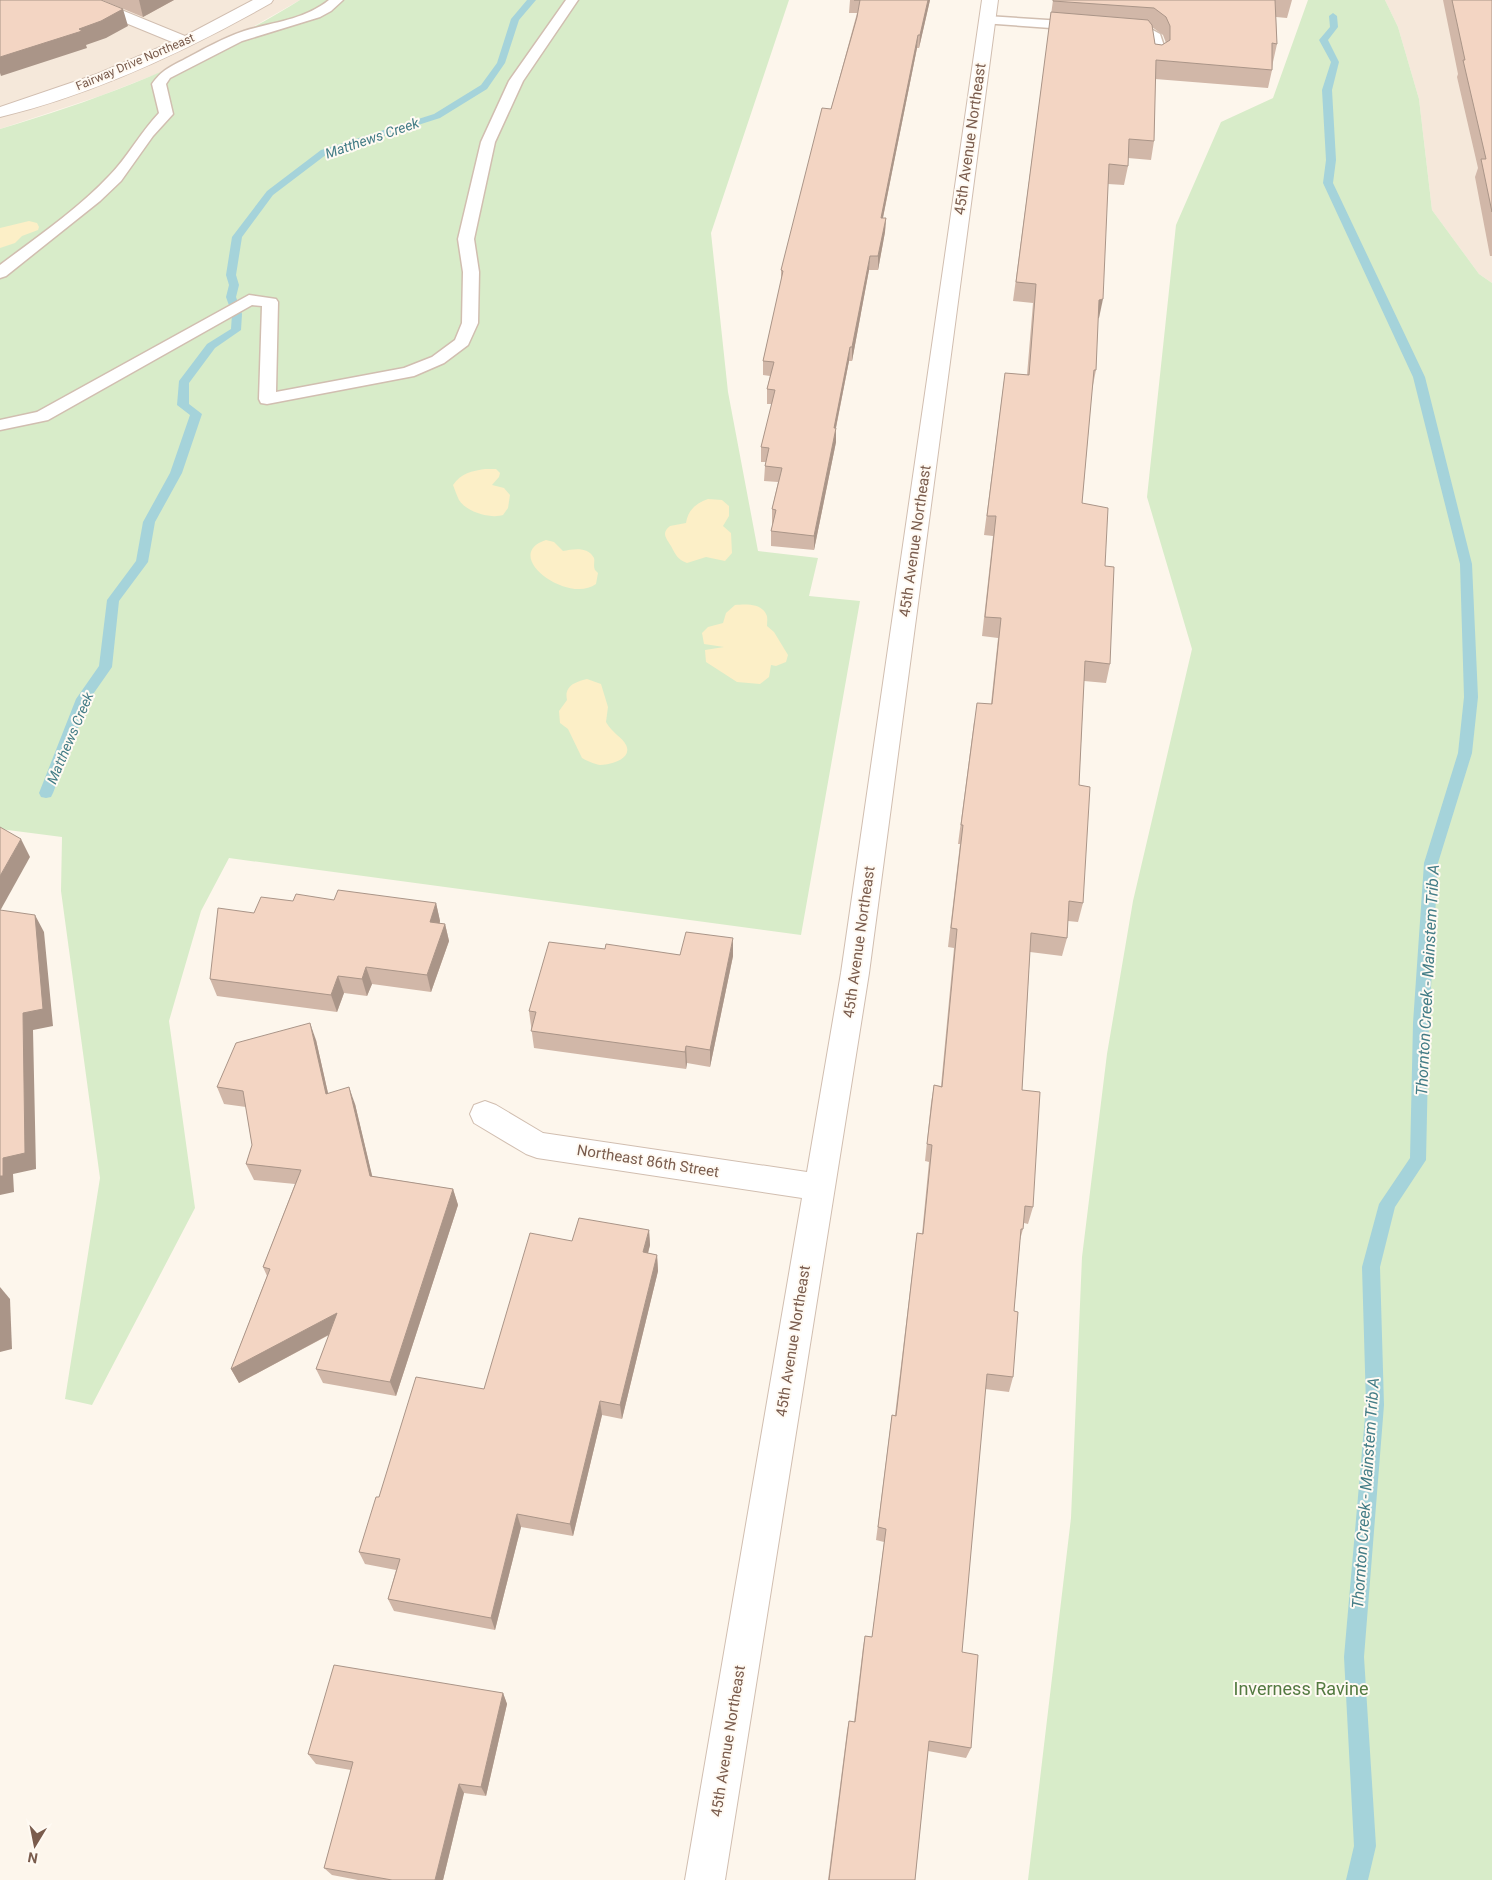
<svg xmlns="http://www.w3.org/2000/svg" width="1492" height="1880" viewBox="0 0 1492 1880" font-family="Roboto,sans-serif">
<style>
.residential{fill:#f5e8da}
.green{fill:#d8ecc9}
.sand{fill:#fcefc7}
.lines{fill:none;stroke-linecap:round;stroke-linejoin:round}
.stream{fill:#a5d3da;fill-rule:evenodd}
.lane-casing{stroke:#d1beb0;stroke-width:3}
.street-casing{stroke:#d1beb0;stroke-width:2}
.lane{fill:#fff;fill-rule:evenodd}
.street{fill:#fff;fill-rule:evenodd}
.wall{fill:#d1b7a8;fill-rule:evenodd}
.shaded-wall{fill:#aa9588}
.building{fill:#f3d5c3;stroke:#aa9588}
.labels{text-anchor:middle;stroke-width:4;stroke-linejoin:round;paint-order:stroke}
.far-street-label{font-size:12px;fill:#7a5c4d;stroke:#fffaf3}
.far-water-label{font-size:14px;font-style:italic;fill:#437c86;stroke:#fffaf3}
.street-label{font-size:15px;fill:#7a5c4d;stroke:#fffaf3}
.water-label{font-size:16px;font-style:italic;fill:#437c86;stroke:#fffaf3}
.near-park-label{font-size:18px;fill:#537a41;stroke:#fffaf3}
</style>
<rect width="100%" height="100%" fill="#fdf6ec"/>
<g class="residential">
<polygon points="0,0 300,0 221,45 167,70 100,96 0,129"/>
<polygon points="1385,0 1492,0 1492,283 1479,274 1432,210 1419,99 1398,27"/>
</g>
<g class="green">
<path d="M300,0H789L711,233L728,392L758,551L818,558L809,596L860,601L801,935L229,858L201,911L169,1021L195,1208L92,1405L65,1399L100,1178L61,891L62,837L0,829V129C105,98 207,58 300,0Z"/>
<polygon points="1308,0 1385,0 1398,27 1419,99 1432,210 1479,274 1492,283 1492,1880 1028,1880 1071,1518 1082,1257 1107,1054 1133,901 1192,649 1147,497 1176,225 1221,122 1273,98"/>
</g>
<g class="sand">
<polygon points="29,221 37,223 39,227 38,230 22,236 15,243 0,248 0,228"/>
<path d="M485,469H496L500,473L499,477L492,485L504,488L510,495L508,508L503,515C491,519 466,512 459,500C457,496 455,490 453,485C461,473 472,471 485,469Z"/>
<path d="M708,499L722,500L729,506V516L723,526L731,533L732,553L725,561L706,557L687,563C677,559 676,555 671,546C666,538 661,533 670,526L686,523C688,510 696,503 708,499Z"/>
<path d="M546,540L554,542L563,551C573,549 588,546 594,558C595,562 593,565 595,570L598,573L596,584C568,605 500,555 546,540Z"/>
<path d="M735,605C745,604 761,603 766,614C768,617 767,622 767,626L774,632L788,655L786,662L776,666L771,665L769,677L760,684L737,682L706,662L705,650L724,647L704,644L702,633L708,627L723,623L726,613Z"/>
<path d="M587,679L601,684L608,707L606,722C611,732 623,738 626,745C633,759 610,765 600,765C594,764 587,761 582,758L568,729L560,723L559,711L567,700C564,686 575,682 587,679Z"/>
</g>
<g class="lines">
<g class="stream">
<polygon points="527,0 536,0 519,20 505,63 487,89 440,118 327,154 273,195 242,237 236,275 239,285 236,297 242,314 241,330 215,348 189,383 189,404 202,414 182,473 155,522 148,562 119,601 112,667 89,700 53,793 51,797 46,798 41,797 39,793 76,699 99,666 107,600 136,561 143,522 170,473 190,415 177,405 179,381 207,344 231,329 232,314 226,297 229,285 226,275 232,237 267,191 321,150 434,114 481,85 497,63 511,19"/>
<polygon points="1333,13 1337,16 1338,27 1328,40 1339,62 1332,90 1336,160 1333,183 1425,377 1472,564 1478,697 1472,753 1438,863 1429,1023 1426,1160 1395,1207 1380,1267 1384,1405 1364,1657 1376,1846 1368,1880 1346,1880 1354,1846 1344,1657 1366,1405 1362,1267 1379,1204 1410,1158 1413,1023 1424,863 1458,753 1464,697 1460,564 1413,377 1323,183 1326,160 1322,90 1331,62 1319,40 1330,27 1329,16"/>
</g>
<g class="lane-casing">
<g id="lane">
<path d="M329,0H343L331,11L320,17L242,41L170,78L166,84L173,114L153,136L121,181L100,201L6,276L0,278V265C37,237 77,210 109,176C127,158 140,133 159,113L152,84C162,70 170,67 185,59C204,49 223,38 244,31C273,22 304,20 329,0Z"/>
<polygon points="566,0 578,0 523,81 495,142 474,239 479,272 478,323 468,345 444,363 414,376 267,404 261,403 259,399 262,306 252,305 48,420 0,430 0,420 37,412 249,295 276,299 278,302 276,392 404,368 432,357 455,340 462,323 463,272 458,239 481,142 509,81"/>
<polygon points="987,16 1079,22 1086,26 1079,30 982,23 981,20"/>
<polygon points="1124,25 1147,27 1160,34 1165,49 1163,61 1158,62 1151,58 1151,42 1147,36 1119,32 1117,29 1119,26"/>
</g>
</g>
<g class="street-casing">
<g id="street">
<path d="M75,0H97L185,36L253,0H273L271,3C186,51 95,94 0,117V107L97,74L172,42L77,3Z"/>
<polygon points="982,0 998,0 869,973 725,1880 685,1880 802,1198 537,1158 526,1154 474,1123 470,1114 474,1105 485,1101 496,1105 543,1133 807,1172 841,973"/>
</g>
</g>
<use href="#lane" class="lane"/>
<use href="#street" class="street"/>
</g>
<g class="wall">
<polygon points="102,0 174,0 143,17"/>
<polygon points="850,0 930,0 919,48 917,48 892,172 883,218 886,218 885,232 878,270 869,270 852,361 849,361 836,428 836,442 814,550 771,546 771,531 773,524 772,524 772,509 778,482 764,481 765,466 766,462 761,462 761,447 772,404 767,404 767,389 770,376 763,375 763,361 781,283 781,270 831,109 857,13 849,13"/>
<path d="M1053,0H1292L1287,18L1276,17L1277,44L1273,62L1272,70L1268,88L1155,79L1154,141L1151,160L1128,158V166L1124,185L1108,184L1099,318H1098L1096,370L1092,390L1082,503L1105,566L1110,664L1106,683L1084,681L1079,785L1083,903L1078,922L1068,921L1067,938L1062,956L1030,952L1022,1090L1033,1207L1028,1224L1024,1223L1023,1229L1020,1240L1014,1311L1013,1377L1009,1392L985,1389L962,1652L971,1748L966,1758L928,1751L915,1880H828L847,1731L849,1721L854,1722L863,1647L865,1636L872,1637L884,1542L876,1540L890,1429L892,1415H895L915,1249L917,1233L922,1234L929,1162L925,1161L931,1103L934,1085L941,1086L954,948L948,947L960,844H958L974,722L991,704L998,638L982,636L993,536L984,535L1005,373L1027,375L1033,303L1013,301ZM1152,27L1163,35L1166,43L1162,45L1155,44Z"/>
<polygon points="1443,0 1492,0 1492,256 1490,256 1475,177 1478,168 1457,77 1458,74"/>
<polygon points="334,900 436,903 440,921 440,923 445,924 449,941 431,992 372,984 367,996 344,993 337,1012 217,996 210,979 254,913 293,901"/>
<polygon points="605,949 680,955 733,956 710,1067 687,1063 686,1069 534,1048 529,1011"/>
<polygon points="316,1040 328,1093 355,1104 372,1176 453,1189 458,1205 396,1396 323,1383 316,1369 329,1335 239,1383 231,1369 267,1276 263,1267 295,1184 254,1180 246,1164 252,1145 246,1107 224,1104 217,1087"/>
<polygon points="649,1230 650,1245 648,1253 657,1255 658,1271 622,1419 602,1415 573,1536 521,1527 495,1630 394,1611 388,1599 396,1570 365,1564 359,1552 379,1497 484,1389 572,1241"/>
<polygon points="503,1693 507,1704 486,1796 464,1793 443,1880 358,1880 332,1875 324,1868 351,1770 316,1764 308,1754"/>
</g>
<g class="shaded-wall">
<polygon points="139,0 174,0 143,17"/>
<polygon points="928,0 930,0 919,48 920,35"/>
<polygon points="123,9 128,26 106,38 86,45 87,48 1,76 0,73 0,57"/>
<polygon points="918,35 917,48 892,172 880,232 881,218 893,158"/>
<polygon points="886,218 885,232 878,270 878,256"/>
<polygon points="870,256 869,270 852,361 852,347"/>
<polygon points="1103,299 1099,318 1096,319 1099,300"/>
<polygon points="850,347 849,361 833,442 834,428"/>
<polygon points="836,428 836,442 814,550 814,536"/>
<polygon points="21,839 30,857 0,911 0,876"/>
<polygon points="436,903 440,921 434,939 430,922"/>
<polygon points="35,915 44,932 53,1026 33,1030 36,1169 13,1174 14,1192 0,1195 0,1176 23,1013"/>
<polygon points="445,924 449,941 431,992 427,975"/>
<polygon points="733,938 733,956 710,1067 710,1050"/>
<polygon points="366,967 372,984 367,996 362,979"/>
<polygon points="338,976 344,993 337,1012 331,995"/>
<polygon points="310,1023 316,1040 332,1111 326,1094"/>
<polygon points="686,1046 687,1063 686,1069 685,1052"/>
<polygon points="349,1087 355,1104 376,1192 370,1176"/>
<polygon points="453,1189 458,1205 396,1396 390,1382"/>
<polygon points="649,1230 650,1245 644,1268 643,1252"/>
<polygon points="657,1255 658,1271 622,1419 620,1405"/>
<polygon points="0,1287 10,1299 12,1349 0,1352"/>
<polygon points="337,1313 343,1327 239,1383 231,1369"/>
<polygon points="600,1401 602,1415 573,1536 570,1524"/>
<polygon points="517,1514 521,1527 495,1630 491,1618"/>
<polygon points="503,1693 507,1704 486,1796 481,1787"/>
<polygon points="459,1784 464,1793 443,1880 435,1880"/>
</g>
<g class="building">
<polygon points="0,0 101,0 123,9 101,21 79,29 82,31 0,57"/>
<polygon points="854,0 928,0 920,35 918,35 893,158 881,218 886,218 878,256 870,256 852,347 850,347 834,428 836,428 814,536 771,531 776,510 772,509 782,468 765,466 769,448 761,447 775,390 767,389 774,362 763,361 783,271 781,270 822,108 831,109 857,17 860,0"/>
<polygon points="1053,0 1275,0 1277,44 1272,43 1272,70 1156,60 1154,141 1129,139 1128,166 1109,164 1103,299 1099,300 1096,370 1094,370 1082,503 1108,508 1105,566 1114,567 1110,664 1085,661 1079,785 1090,787 1083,903 1069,901 1067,938 1031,933 1022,1090 1040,1092 1033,1207 1025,1206 1023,1229 1021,1229 1014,1311 1018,1312 1013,1377 987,1374 962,1652 978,1655 971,1748 929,1741 915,1880 829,1880 849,1721 855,1722 865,1636 872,1637 886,1529 878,1527 892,1415 896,1416 917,1233 923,1234 932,1145 927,1144 934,1085 942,1087 957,929 951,928 963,825 961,825 977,703 992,704 1001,618 985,617 996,516 987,516 1005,373 1029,375 1036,284 1016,282 1051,12 1148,20 1152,25 1155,44 1162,45 1170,40 1170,26 1166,17 1154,8 1053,1"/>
<polygon points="1452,0 1492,0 1492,212 1481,159 1486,159 1463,60 1465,60"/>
<polygon points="0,827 21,839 0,876"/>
<polygon points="338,890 436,903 430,922 445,924 427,975 366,967 362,979 338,976 331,995 210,979 218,908 254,913 261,897 293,901 296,894 334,900"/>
<polygon points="0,910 35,915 43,1009 23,1013 25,1153 3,1158 3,1176 0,1176"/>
<polygon points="686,932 733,938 710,1050 686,1046 685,1052 531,1031 536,1012 529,1011 549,942 605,949 606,944 680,955"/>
<polygon points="310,1023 326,1094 349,1087 370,1176 453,1189 390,1382 316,1369 337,1313 231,1369 270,1269 263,1267 301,1170 246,1164 252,1145 243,1091 217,1087 236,1043"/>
<polygon points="579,1218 649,1230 643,1252 657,1255 620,1405 600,1401 570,1524 517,1514 491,1618 388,1599 400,1559 359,1552 376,1497 379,1497 416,1377 484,1389 530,1233 572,1241"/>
<polygon points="334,1665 503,1693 481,1787 459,1784 435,1880 392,1880 324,1868 353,1762 308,1754"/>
</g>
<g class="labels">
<g class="far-street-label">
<text transform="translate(135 62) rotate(-23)" y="4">Fairway Drive Northeast</text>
</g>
<g class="far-water-label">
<text transform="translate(372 138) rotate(-19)" y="5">Matthews Creek</text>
<text transform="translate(70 738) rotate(-67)" y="5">Matthews Creek</text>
</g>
<g class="street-label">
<text transform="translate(970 139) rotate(-82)" y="5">45th Avenue Northeast</text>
<text transform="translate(915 541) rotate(-82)" y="5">45th Avenue Northeast</text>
<text transform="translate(859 942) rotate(-82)" y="5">45th Avenue Northeast</text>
<text transform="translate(648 1161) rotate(9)" y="5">Northeast 86th Street</text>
<text transform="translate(793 1341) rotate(-81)" y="5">45th Avenue Northeast</text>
<text transform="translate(728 1741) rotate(-81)" y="5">45th Avenue Northeast</text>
</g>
<g class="water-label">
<text transform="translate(1427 980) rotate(-87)" y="6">Thornton Creek - Mainstem Trib A</text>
<text transform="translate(1365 1493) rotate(-86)" y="6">Thornton Creek - Mainstem Trib A</text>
</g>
<g class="near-park-label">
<text x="1301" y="1695">Inverness Ravine</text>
</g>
</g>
<g transform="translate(35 1845) rotate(190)" stroke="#fffaf3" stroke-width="4" paint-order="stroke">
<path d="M0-4L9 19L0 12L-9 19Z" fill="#7a5c4d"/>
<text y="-8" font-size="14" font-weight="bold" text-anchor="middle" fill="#7a5c4d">N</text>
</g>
</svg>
